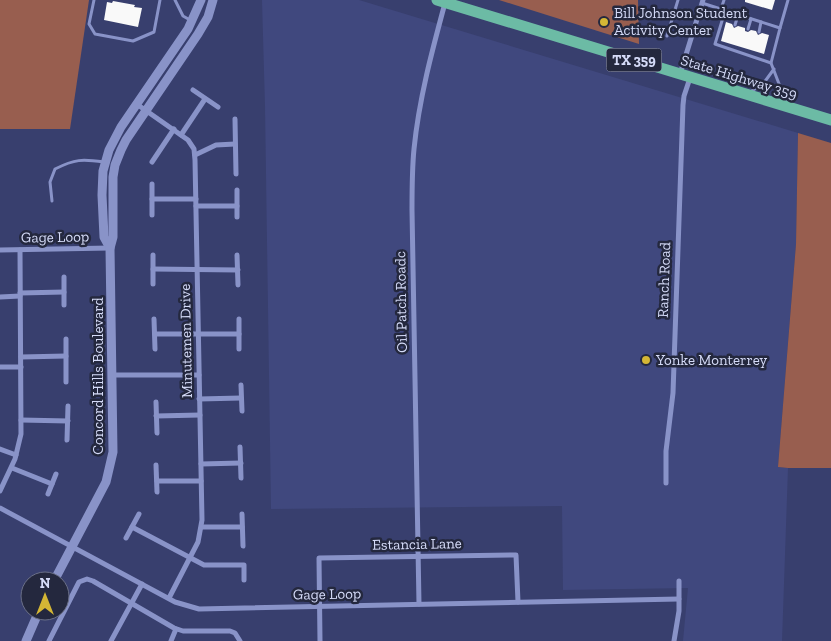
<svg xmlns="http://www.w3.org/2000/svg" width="831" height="641" viewBox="0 0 831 641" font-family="'Zilla Slab',serif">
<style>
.built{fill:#40487e}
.green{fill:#985e4f}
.building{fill:#f9f9f9}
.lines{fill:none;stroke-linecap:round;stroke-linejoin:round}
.service{stroke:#8993c8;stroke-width:3}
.minor{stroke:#8993c8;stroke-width:5}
.tertiary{stroke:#8993c8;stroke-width:9}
.primary{stroke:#6cbba5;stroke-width:11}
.poi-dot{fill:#d4b635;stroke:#24283e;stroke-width:2}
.labels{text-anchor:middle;stroke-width:5;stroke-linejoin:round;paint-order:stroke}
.shield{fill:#24283e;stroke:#a0a5c0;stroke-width:1}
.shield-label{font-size:14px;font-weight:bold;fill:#d5dbf8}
.poi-label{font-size:15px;fill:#d5dbf8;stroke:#24283e;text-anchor:start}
.street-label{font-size:15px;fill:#d5dbf8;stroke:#24283e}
</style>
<rect width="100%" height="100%" fill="#383f6e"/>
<polygon class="built" points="262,0 359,0 798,133 796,244 778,467 788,468 782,641 683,641 688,588 563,590 562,506 271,509 265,106"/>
<g class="green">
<polygon points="0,0 89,0 70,129 0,129"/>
<polygon points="499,0 638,0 639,44"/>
<polygon points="798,133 831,143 831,468 788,468 778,467 796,244"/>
</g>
<g class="building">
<polygon points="745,0 775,0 772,10 745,2"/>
<polygon points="113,1 135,5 134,7 142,8 138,27 104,20 107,2 112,3"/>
<polygon points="726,22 732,24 734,28 738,26 745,28 745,31 748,32 751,30 756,31 758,35 762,33 769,35 764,54 721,41"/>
</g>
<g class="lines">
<g class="service">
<polyline points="94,0 89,24 95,34 133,41 154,32 160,0"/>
<polyline points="175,0 183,16 190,20"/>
<polyline points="702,3 780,28 771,63 715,44 725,11"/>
<polyline points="721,9 724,0"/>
<polyline points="735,25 738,15"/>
<polyline points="780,28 788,0"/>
<polyline points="748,29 751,19"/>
<polyline points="759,32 761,22"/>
<polyline points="667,36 678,0"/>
<polyline points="771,63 786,102"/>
<polyline points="750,92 763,84 774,69"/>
<path d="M52,201L50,182L55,169C75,159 82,159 104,162"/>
</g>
<g class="minor">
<polyline points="680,74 703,0"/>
<polyline points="193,90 218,107"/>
<polyline points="138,105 188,140 194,149 195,160 202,520 198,542 169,598"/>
<polyline points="235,119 236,174"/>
<polyline points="181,135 205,99"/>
<polyline points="195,155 216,145 235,144"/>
<polyline points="152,162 174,129"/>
<polyline points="152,184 152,215"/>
<polyline points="237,190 237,217"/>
<polyline points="152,199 196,199"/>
<polyline points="196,206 237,206"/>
<polyline points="0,250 110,248"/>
<polyline points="153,255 153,284"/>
<polyline points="237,255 238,285"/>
<polyline points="153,269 238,270"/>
<polyline points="64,277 64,305"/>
<polyline points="20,293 64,292"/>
<polyline points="0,297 20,296"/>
<polyline points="154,319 155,349"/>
<polyline points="239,319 239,349"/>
<polyline points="155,334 239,334"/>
<polyline points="66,339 66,382"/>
<polyline points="21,357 66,356"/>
<polyline points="0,367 21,367"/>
<polyline points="113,375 199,375"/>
<polyline points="241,385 242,411"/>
<polyline points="199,399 241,398"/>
<polyline points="156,402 157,433"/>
<polyline points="156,416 200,415"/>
<polyline points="21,420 68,421"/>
<polyline points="67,440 68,406"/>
<polyline points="240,447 241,478"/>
<polyline points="0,449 16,455"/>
<polyline points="201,464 241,463"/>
<polyline points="156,465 157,492"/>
<polyline points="12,468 52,484"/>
<polyline points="157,481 201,481"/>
<polyline points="666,483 666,451 673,393 683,105 684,96 690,78"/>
<polyline points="0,491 15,459 21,434 20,250"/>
<polyline points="48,494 56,474"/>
<polyline points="0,508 175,602 199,609 679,599"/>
<polyline points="242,514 243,546"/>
<polyline points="132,527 204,565 244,565 244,580"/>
<polyline points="202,527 242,527"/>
<polyline points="126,538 139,514"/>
<path d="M419,604L412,210C412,190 412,169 414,149C419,99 432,51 445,3"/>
<polyline points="49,641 79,582 87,579 93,581 174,628 183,631 230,631 235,633 240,641"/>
<polyline points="111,641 142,584"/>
<polyline points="171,641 176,629"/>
<polyline points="320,641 319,558 516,555 518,602"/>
<polyline points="674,641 679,611 679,581"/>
</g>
<g class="tertiary">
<polyline points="110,248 104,237 102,195 103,171 109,150 121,127 188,29 201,0"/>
<polyline points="54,581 106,482 113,452 110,248 113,237 113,177 115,165 121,150 126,140 198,34 208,17 213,0"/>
<polyline points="26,641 39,611"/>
</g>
<polyline class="primary" points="437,0 831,120"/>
</g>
<g class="poi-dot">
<circle cx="604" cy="22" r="5"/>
<circle cx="646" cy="360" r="5"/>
</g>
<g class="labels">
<rect class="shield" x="606.5" y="48.5" width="55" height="23" rx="4"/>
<g class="shield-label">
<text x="634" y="65">TX 359</text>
</g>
<g class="poi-label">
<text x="614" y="18">Bill Johnson Student<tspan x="614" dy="17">Activity Center</tspan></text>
<text x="656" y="365">Yonke Monterrey</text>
</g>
<g class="street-label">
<text transform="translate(739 77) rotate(17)" y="5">State Highway 359</text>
<text transform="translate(55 237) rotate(-1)" y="5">Gage Loop</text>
<text transform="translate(664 280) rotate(-88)" y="5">Ranch Road</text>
<text transform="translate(401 302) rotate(-91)" y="5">Oil Patch Roadc</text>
<text transform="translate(186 341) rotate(-91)" y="5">Minutemen Drive</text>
<text transform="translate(98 376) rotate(-90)" y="5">Concord Hills Boulevard</text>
<text transform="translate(417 544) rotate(-1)" y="5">Estancia Lane</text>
<text transform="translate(327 594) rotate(-1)" y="5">Gage Loop</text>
</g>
</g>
<g transform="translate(45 596)"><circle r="24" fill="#24283e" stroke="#6b7088"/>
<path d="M0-4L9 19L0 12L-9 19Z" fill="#d4b635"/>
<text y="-8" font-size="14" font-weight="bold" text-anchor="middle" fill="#d5dbf8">N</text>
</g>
</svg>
